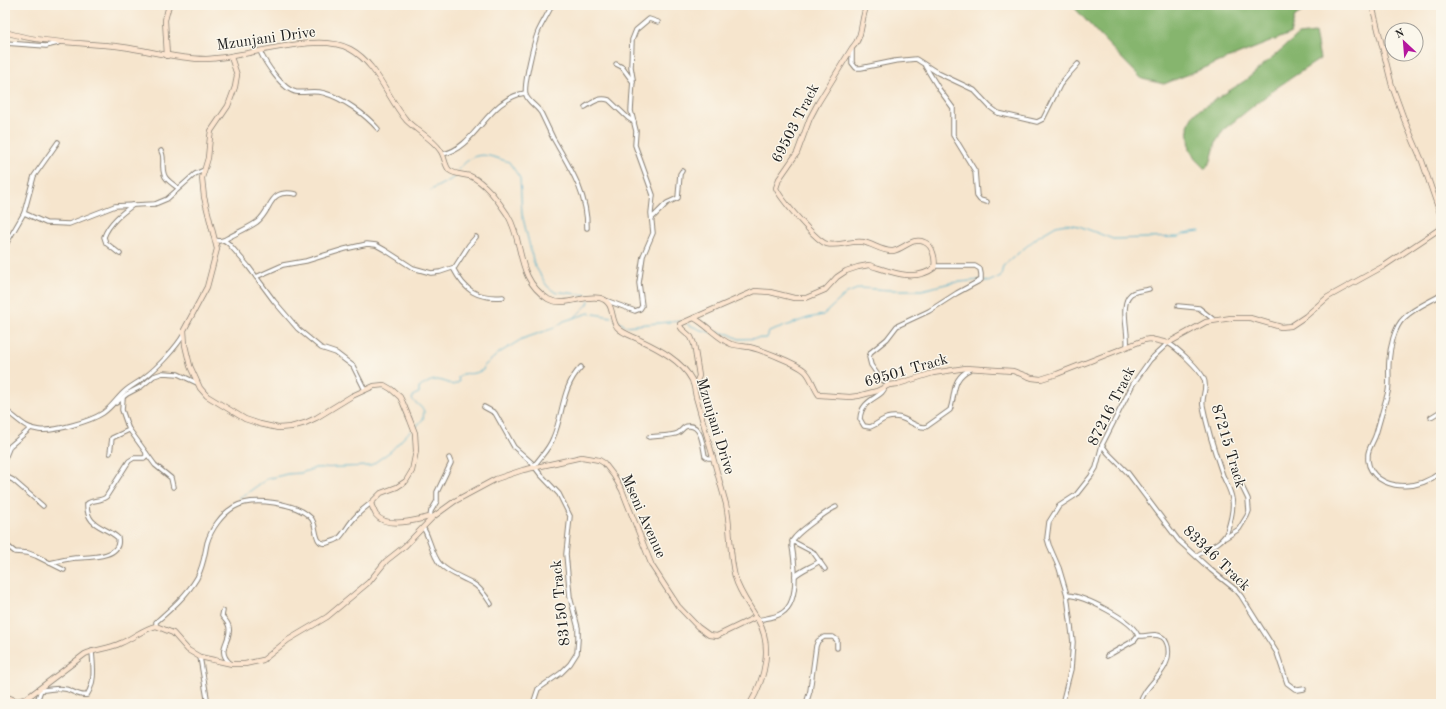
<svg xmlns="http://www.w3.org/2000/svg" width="1446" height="709" viewBox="0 0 1446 709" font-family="'Old Standard TT',serif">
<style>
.forest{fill:#86b56e;stroke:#516845}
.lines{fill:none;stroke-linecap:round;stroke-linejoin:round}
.stream{stroke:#4aacc9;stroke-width:1}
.street-casing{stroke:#898074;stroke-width:5.5}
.secondary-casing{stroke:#898074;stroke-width:6}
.street{stroke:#fff;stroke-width:3.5}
.secondary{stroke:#fce5cf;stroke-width:4.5}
.labels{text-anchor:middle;stroke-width:3;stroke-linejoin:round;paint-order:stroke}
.street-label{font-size:15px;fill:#1c1c1c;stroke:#fbf7ec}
</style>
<rect width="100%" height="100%" fill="#fbf7ec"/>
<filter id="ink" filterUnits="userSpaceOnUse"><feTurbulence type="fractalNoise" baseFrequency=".025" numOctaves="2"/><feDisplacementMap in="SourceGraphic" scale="8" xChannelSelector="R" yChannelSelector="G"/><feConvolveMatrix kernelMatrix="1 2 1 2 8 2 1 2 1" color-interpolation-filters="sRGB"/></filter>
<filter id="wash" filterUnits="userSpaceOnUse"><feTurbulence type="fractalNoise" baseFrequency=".012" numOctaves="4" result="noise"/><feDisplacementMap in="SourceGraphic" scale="16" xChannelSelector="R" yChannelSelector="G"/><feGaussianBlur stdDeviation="0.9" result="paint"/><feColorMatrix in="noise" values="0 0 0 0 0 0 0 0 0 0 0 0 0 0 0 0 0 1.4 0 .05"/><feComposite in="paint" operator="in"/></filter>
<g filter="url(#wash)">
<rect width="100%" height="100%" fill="#f6e5cd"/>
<g class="forest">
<polygon points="1072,5 1246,5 1248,7 1256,5 1310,5 1305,10 1295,16 1290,34 1164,84 1142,79 1103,39"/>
<polygon points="1315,33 1320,59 1276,88 1223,130 1216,142 1211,161 1205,169 1195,159 1190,150 1188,126 1193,114 1246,80 1298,35"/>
</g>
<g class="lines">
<g class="stream">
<path d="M457,171C476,149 484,154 509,162L520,178L522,214L534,264L547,286L556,293L561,292L587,295"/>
<polyline points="431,190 450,180 455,176"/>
<polyline points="983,280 988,282 1001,276 1003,266 1039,236 1056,226 1067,224 1079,226 1113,239 1179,237 1184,234 1200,232"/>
<polyline points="575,317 588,304 589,301"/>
<polyline points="616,319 625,326 680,321"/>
<polyline points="687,324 701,330 710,332"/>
<polyline points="717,332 729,334 739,339 767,338 769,332 808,318 823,315 847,293 860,288 890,290 922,290 950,283 980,280"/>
<path d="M415,428L423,419L424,411C421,406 416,404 412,399L414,395L419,393V388C433,378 437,378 453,385L459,382L458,377C465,371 468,375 474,373C477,373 480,371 483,370L484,366L499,353L522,339L554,328L564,321L589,313L611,317"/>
<polyline points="240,498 267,479 287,474 301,473 315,468 370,466 391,451 411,430"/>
</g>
</g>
</g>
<g filter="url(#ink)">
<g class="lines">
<g class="street-casing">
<g id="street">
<path d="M552,5C548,14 542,23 538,32C534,42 523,86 526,95C528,102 537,106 541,113C545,121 549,130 553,138C569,166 588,194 587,228"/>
<polyline points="5,43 46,46 58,43"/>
<polyline points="852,49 852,63 856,68 861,68 895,61 916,59 938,73 974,90 990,107 998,113 1037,122 1043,119 1060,85 1068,75 1078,64"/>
<path d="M260,51C265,63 283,90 296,92C306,93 315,90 324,93C343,98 366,115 378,129"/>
<polyline points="616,64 622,67 633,82"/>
<polyline points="925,66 939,89 953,108 953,135 975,171 977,196 980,200 987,202"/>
<path d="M585,107C593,102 599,97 609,100L628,118L634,122"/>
<path d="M161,151C163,154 163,156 163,160C162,177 165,179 178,188"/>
<path d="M443,154C476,148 487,99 525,93"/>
<polyline points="24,213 34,176 58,142"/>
<polyline points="652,218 667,203 678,198 680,174 682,171"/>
<polyline points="215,240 219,241 224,240 229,244 248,266 274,301 298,329 321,348 336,353 353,366 365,390"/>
<path d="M224,240C234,234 247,229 257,222C273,209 268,188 296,194"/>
<polyline points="5,246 24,213 46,223 69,224 115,206 155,204 167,199 195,174 204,170"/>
<path d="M120,254L106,243L104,237C109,223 122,213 133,205"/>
<path d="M453,268C465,291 477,299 503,297"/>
<polyline points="256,277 283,265 306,261 345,249 367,244 376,245 385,250 413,268 431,273 440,272 455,267 469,245 476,237"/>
<path d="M1441,295C1429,302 1414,308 1404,318C1394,327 1390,348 1389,361C1388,372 1390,382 1388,392C1384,406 1380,420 1376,434C1374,441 1369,447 1368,454C1366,472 1380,482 1395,485C1413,488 1427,483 1441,472"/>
<polyline points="605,300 635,311 640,309 642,306 639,283 643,256 653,233 651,213 653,195 635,145 636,131 631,111 633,79 631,67 632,40 636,30 649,19 658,22"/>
<polyline points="1178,306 1199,308 1214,320"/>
<path d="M1127,346C1129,332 1119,304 1131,294C1136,290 1144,291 1149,289"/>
<polyline points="889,385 880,378 871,365 869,357 871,352 887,339 897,326 929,311 957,293 981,280 981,274 980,269 975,266 934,266"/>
<path d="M885,387C883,398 861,398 860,419L864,426L870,427C876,425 881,420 887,418C906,413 911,428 926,427L950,410C956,393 951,378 971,369"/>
<polyline points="116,403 127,394 142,386 154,376 163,373 178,374 197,383"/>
<polyline points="484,407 495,413 514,447 531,462 540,474 559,494 570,516 566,554 570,597 578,628 578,640 577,653 570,664 561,673 538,689 533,704"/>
<path d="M5,410C16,417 25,429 39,430C54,432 91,421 103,413C112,407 117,398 125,391C131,386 139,382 145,377C157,368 177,347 184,334"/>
<polyline points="1431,417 1441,411"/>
<polyline points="129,429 155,465 171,478 173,487"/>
<path d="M649,437C656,436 673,436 678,433C682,431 683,426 688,426C702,424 703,448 705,456L708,458H713"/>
<polyline points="1102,445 1108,453 1128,473 1179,541 1211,570 1236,590 1241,596 1277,653 1287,683 1295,689 1298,690 1304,689"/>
<polyline points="110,453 112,438 129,430 122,410 123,398"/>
<polyline points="5,458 10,446 31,428"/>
<path d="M534,466C541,456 549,449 553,438C564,413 561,388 581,367"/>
<polyline points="5,476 13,480 43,506"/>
<polyline points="430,517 431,511 437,501 437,492 451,463 449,458"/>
<path d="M423,528C428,532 432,556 440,564C448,573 462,577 472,583C480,587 486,596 491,604"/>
<polyline points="1225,538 1239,529 1247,516 1249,511 1248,499 1231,464"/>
<polyline points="792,541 813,552 825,569"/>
<polyline points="5,544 15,552 28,553 36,556 64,570"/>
<path d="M50,563C58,561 66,559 75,558C87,557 122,559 118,538C105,526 86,527 87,504C92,499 100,502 106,497L129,461L134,458H144L146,456V453"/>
<path d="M795,576C803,569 811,567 820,561"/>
<path d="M1067,595C1084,596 1133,620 1138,636L1135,640L1107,656"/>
<path d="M223,611L222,616C224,619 228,622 229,627C232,640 215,650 230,663"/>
<path d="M758,620C766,618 775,618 782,613C800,602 795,564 792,546C792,543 792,543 793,540C798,532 827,511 836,507"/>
<path d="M156,626V622C171,609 187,595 197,578C204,564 204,557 207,543C211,529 222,514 234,507C252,496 297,503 311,518C318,525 313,546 327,543C330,542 335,541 338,539C343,535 347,527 351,522C357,514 363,509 371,503"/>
<path d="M1138,636C1146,637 1155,632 1162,637C1166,639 1167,643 1168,647C1172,673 1145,682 1140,704"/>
<polyline points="200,657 208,704"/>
<path d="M38,690C47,691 56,687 65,689C72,690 79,697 87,695C96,681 93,666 92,651"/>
<polyline points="36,704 41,690"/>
<polyline points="578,704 593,704"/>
<polyline points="806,704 810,691 816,646 818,641 824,637 833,637 837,640 837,648"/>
<path d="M1062,704L1071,669L1073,642L1067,595L1059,568L1049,545L1047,538L1049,522L1059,506L1076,495L1091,476L1096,468L1102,445L1133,384L1150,360L1168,343C1177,348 1200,369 1204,379C1208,388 1201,397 1203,406C1207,427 1215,453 1222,473C1225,482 1231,490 1232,499C1234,508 1230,523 1227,532C1223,543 1206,549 1196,556"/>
</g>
</g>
<g class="secondary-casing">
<g id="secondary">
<polyline points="1372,5 1392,86 1404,119 1422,161 1441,216"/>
<path d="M5,32C43,44 84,42 123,47C151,51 177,59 206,59C246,58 317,31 350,49C378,64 387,98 407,121C417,131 433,139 440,150C445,156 444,164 449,170C455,175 463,174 470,176C485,182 498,201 507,214C525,243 515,278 548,299C564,308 584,294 600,298C615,302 610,318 617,327C623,334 633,336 640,340C659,349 682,361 692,380C694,385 695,392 696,397L726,504C731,528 729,553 735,577C739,592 750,606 758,620C773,646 765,679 750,704"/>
<polyline points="167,56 165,20 169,5"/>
<path d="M231,57L237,75L235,87L228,106L211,131L210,137L208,158L202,178L204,197L217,249L207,287L184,330L185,345L190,366L200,388L207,396L245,419L260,424L278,428L291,427L305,423L316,418L352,396L374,386L384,385L391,389L400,397L403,403L410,420L415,433L416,451L412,471L406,481L397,487L381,493L371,503C372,507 374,511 376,515C387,529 415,520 430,517H433"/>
<path d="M694,318C707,325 718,339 731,344C737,346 743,346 749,347C762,350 796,363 805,371C812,378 813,387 819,395L850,397L858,396L877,391L889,385L898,384L933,373L966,368L1013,371L1032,378L1041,379L1057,374L1144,340L1150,339L1168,343L1206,322L1231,318H1250L1281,327L1291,326L1306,316L1328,297L1384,266L1441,228"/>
<path d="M693,383L694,384L697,381L699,376L694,344L691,337L682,329L680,326V324L755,291L770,292L794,298H806L825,290L837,277L846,271L858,267L869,265C889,271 914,283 934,268C936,260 933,245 924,242C912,237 904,249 893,251C883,252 873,244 863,242C851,240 838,247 827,244C817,242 780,198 776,188L779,179L797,153L810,118L818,103L852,48C864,36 860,20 867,5"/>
<path d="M5,696L17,701L27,698L85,654C96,649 109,649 121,643C133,638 143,629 156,626L173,633L188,650L200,657L232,664H245L263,660L288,640L327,617L369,582L386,561L405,546L433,517L455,501L496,479L523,470L582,457L599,460L604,463L614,476L622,490L652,566L678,606L698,627L709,635L717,636L756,617"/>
</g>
</g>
<use href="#street" class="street"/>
<use href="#secondary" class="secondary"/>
</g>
</g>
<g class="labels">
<g class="street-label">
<text transform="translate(266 38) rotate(-8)" y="5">Mzunjani Drive</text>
<text transform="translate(795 123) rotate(-63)" y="5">69503 Track</text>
<text transform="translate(906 370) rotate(-16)" y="5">69501 Track</text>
<text transform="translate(1111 406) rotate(-63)" y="5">87216 Track</text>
<text transform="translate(716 426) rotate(73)" y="5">Mzunjani Drive</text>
<text transform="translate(1229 446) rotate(73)" y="5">87215 Track</text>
<text transform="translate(644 516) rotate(66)" y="5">Mseni Avenue</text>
<text transform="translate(1217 558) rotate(44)" y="5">83346 Track</text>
<text transform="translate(560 603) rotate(-96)" y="5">83150 Track</text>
</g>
</g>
<rect width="1446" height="709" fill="none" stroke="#fbf7ec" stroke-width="20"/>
<g transform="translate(1404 42) rotate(334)"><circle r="19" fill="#fbf7ec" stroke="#a29f99"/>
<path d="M0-3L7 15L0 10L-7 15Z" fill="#b5179e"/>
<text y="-6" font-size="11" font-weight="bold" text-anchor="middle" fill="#1c1c1c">N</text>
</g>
</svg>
